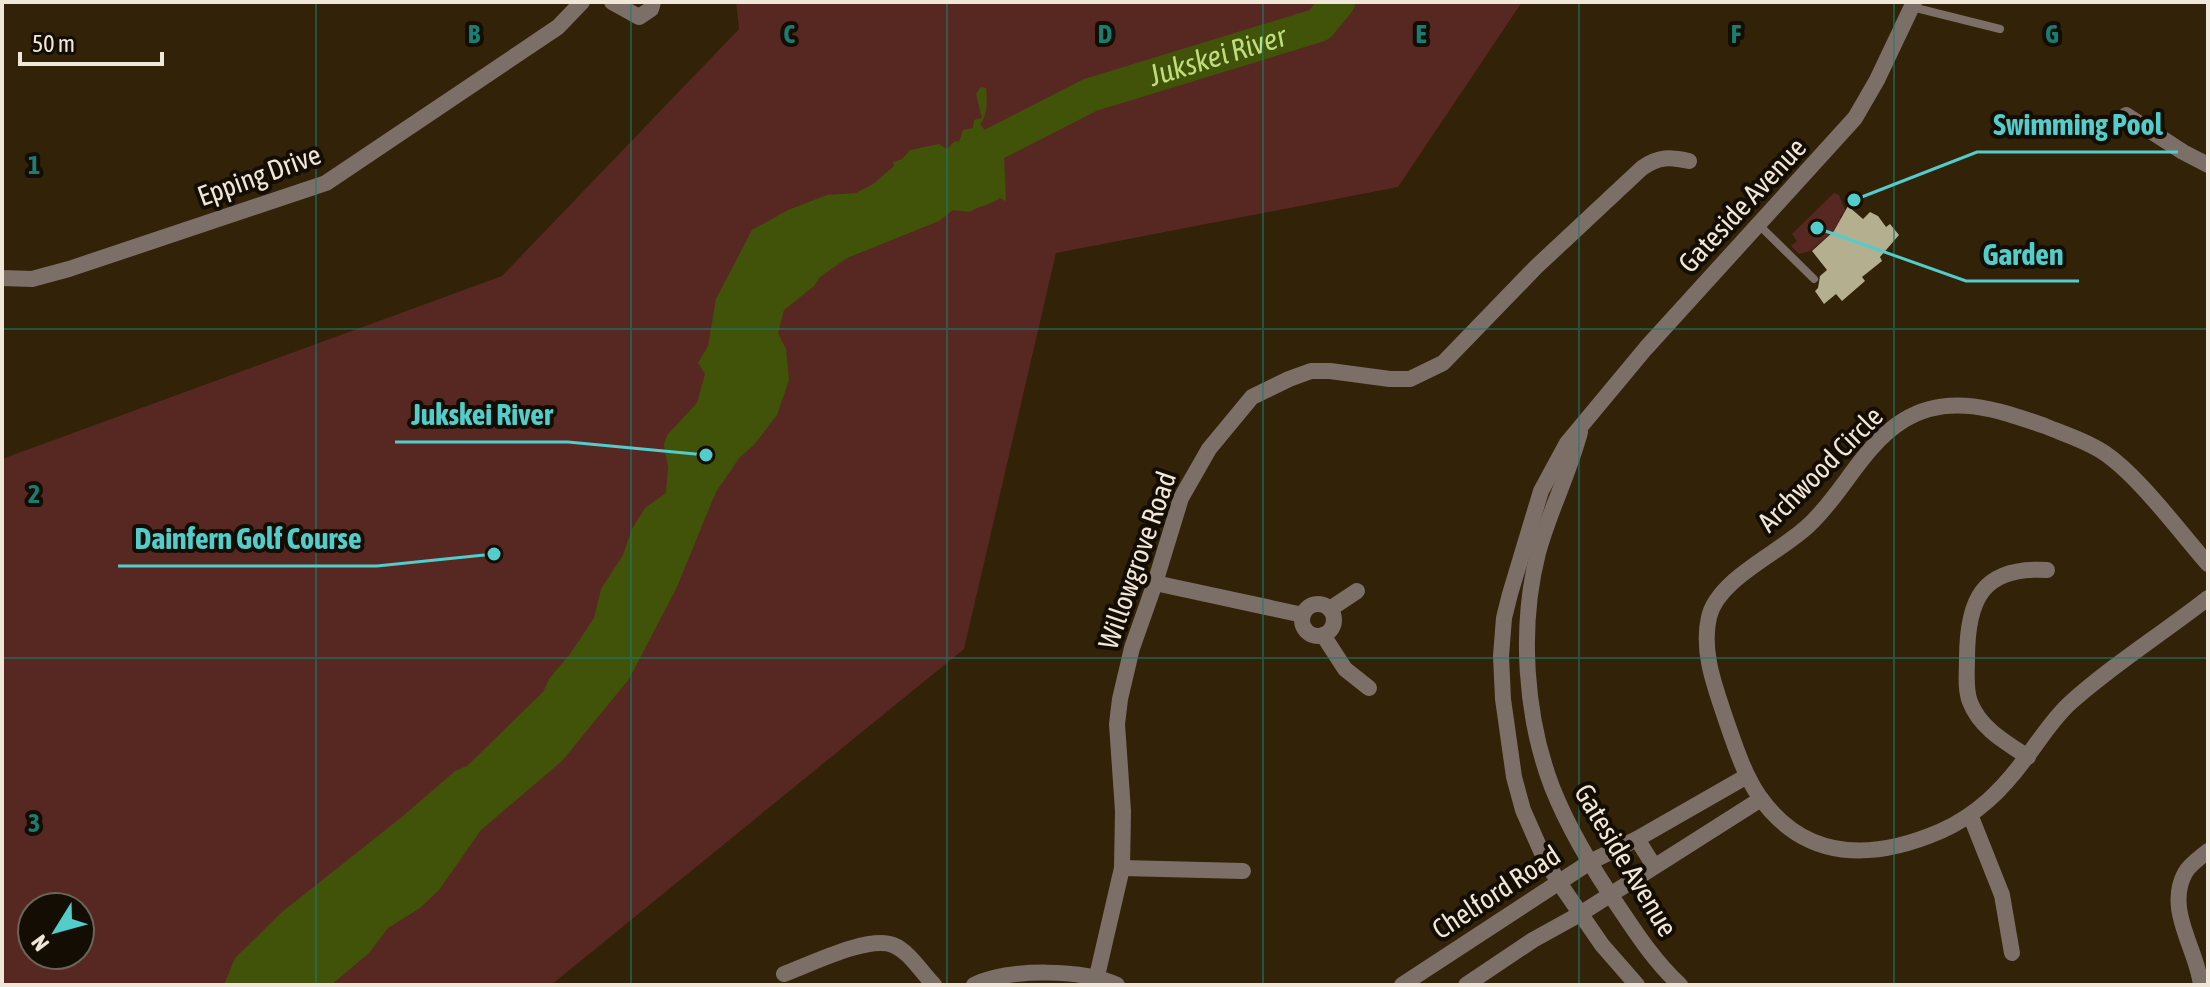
<svg xmlns="http://www.w3.org/2000/svg" width="2210" height="987" viewBox="0 0 2210 987" font-family="'Asap Condensed',sans-serif">
<style>
.green{fill:#572821;fill-rule:evenodd}
.water{fill:#405309}
.lines{fill:none;stroke-linecap:round;stroke-linejoin:round}
.river{stroke:#405309;stroke-width:34}
.building{fill:#b4af8e}
.service{stroke:#7c6f67;stroke-width:8}
.minor{stroke:#7c6f67;stroke-width:16}
.tertiary{stroke:#7c6f67;stroke-width:16}
.grid{fill:none;stroke:#1a7c73;stroke-width:2;stroke-opacity:0.55}
.labels{text-anchor:middle;stroke-width:8;stroke-linejoin:round;paint-order:stroke}
.street-label{font-size:28px;fill:#f1e7d8;stroke:#140d04}
.water-label{font-size:30px;font-style:italic;fill:#bedd7d;stroke:#140d04}
.grid-label{font-size:26px;text-anchor:middle;font-weight:bold;fill:#1a7c73;stroke:#140d04;stroke-width:8;stroke-linejoin:round;paint-order:stroke}
.leader{fill:none;stroke:#52cdcc;stroke-width:3}
.callout-dot{fill:#52cdcc;stroke:#140d04;stroke-width:3}
.callout-label{font-size:30px;text-anchor:middle;font-weight:bold;fill:#52cdcc;stroke:#140d04;stroke-width:8;stroke-linejoin:round;paint-order:stroke}
</style>
<rect width="100%" height="100%" fill="#322208"/>
<g class="green">
<path d="M736,2H1522L1398,187L1056,253L964,649L551,985H2V459L502,276L739,29ZM32,907H80V955H32Z"/>
<polygon points="1834,193 1839,195 1845,210 1840,217 1843,223 1810,251 1799,254 1791,246 1797,241 1792,234"/>
</g>
<path class="water" d="M981,87L986,88C987,100 988,116 980,124L987,133L998,130L1003,132L1006,201L1000,198C990,206 979,205 970,212L953,210L939,221L847,258L820,277L814,286L784,310L778,333L786,349L789,380L777,415L754,445L740,457L716,492L676,589L629,679L562,761L481,830L439,890L420,908L388,928L369,953L331,985H224L235,958L282,912L403,816L455,771L467,766L543,692L549,679L570,654L594,618L601,589L623,555L632,529L645,508L666,493L668,467L664,445L667,435L697,403L705,374L698,363L708,346L716,299L752,230L788,210L827,195L856,193L873,184L894,166L893,162L902,159L910,150L939,144L947,149L955,141L959,142L963,130L973,128L974,120L982,118L976,94Z"/>
<g class="lines">
<path class="river" id="s1" d="M963,160L1090,95L1319,25L1338,2"/>
</g>
<polygon class="building" points="1848,206 1863,219 1870,212 1878,216 1886,227 1890,224 1899,235 1880,257 1882,261 1862,277 1865,281 1842,301 1836,294 1824,304 1815,291 1818,288 1820,276 1827,270 1812,251 1834,231"/>
<g class="lines">
<g class="service">
<polyline points="1912,7 2000,29"/>
<polyline points="1758,224 1814,279"/>
</g>
<g class="minor">
<polyline points="612,2 639,17 651,9 653,2"/>
<polyline points="2126,115 2183,152 2208,165"/>
<polyline points="2,278 32,279 69,269 326,183 558,27 582,2"/>
<path d="M2208,564C2179,531 2138,475 2103,452C2085,440 2064,434 2045,426C1999,410 1949,392 1904,420C1863,445 1844,492 1810,524C1782,552 1718,578 1709,617C1701,652 1715,687 1726,720C1735,746 1744,774 1759,796C1806,863 1874,860 1941,831C1977,815 2002,790 2025,759C2040,740 2051,721 2069,704C2112,665 2162,634 2208,598"/>
<polyline points="1155,583 1303,615"/>
<circle cx="1318" cy="620" r="16"/>
<polyline points="1330,609 1357,591"/>
<polyline points="1323,635 1345,669 1369,688"/>
<path d="M2028,757C2005,742 1980,728 1970,702C1965,689 1967,673 1967,659C1967,600 1982,566 2047,570"/>
<polyline points="1971,817 2002,895 2012,953"/>
<polyline points="1637,839 1654,866"/>
<polyline points="1122,868 1243,871"/>
<path d="M784,974C809,965 868,935 893,945C909,951 922,973 934,985"/>
<path d="M1097,976L1122,868L1123,811L1117,724L1120,699L1132,648L1155,583L1181,498L1209,449L1252,397L1289,379L1311,371H1330L1390,379H1410L1443,363L1536,267L1642,168C1659,156 1670,157 1689,161"/>
<path d="M974,985C1008,968 1085,969 1117,985"/>
<polyline points="1402,985 1590,862 1637,839 1747,776"/>
<polyline points="1466,985 1533,940 1580,914 1761,799"/>
<path d="M2201,985C2197,949 2165,910 2185,873C2190,864 2201,857 2208,851"/>
</g>
<g class="tertiary">
<path d="M1580,432C1569,474 1549,512 1538,553C1519,627 1525,716 1552,787C1569,830 1594,871 1620,909C1638,936 1656,963 1680,985"/>
<polyline points="1637,985 1602,945 1558,881 1545,860 1523,810 1514,777 1503,699 1501,656 1504,618 1510,594 1541,491 1567,443 1646,348 1855,118 1877,80 1914,2"/>
</g>
</g>
<path class="grid" d="M316,2V985M631,2V985M947,2V985M1263,2V985M1579,2V985M1894,2V985M2,329H2208M2,658H2208"/>
<g class="labels">
<g class="street-label">
<text transform="translate(259 175) rotate(-20)" y="10">Epping Drive</text>
<text transform="translate(1742 205) rotate(-47)" y="10">Gateside Avenue</text>
<text transform="translate(1820 469) rotate(-45)" y="10">Archwood Circle</text>
<text transform="translate(1137 560) rotate(-71)" y="10">Willowgrove Road</text>
<text transform="translate(1626 860) rotate(59)" y="10">Gateside Avenue</text>
<text transform="translate(1496 892) rotate(-33)" y="10">Chelford Road</text>
</g>
<g class="water-label">
<text dy="10" stroke="none"><textPath href="#s1" startOffset="276">Jukskei River</textPath></text>
</g>
</g>
<g class="grid-label">
<text x="474" y="43">B</text>
<text x="789" y="43">C</text>
<text x="1105" y="43">D</text>
<text x="1421" y="43">E</text>
<text x="1736" y="43">F</text>
<text x="2052" y="43">G</text>
<text x="34" y="174">1</text>
<text x="34" y="503">2</text>
<text x="34" y="832">3</text>
</g>
<path class="leader" d="M1854 200L1977 152H2178M1817 228L1966 281H2079M706 455L568 442H395M494 554L377 566H118"/>
<g class="callout-dot">
<circle cx="1854" cy="200" r="8"/>
<circle cx="1817" cy="228" r="8"/>
<circle cx="706" cy="455" r="8"/>
<circle cx="494" cy="554" r="8"/>
</g>
<g class="callout-label">
<text x="2078" y="135">Swimming Pool</text>
<text x="2023" y="265">Garden</text>
<text x="482" y="425">Jukskei River</text>
<text x="248" y="549">Dainfern Golf Course</text>
</g>
<rect width="2210" height="987" fill="none" stroke="#f1e7d8" stroke-width="8"/>
<g transform="translate(56 931) rotate(233)"><circle r="38" fill="#140d04" stroke="#6c6459" stroke-width="2"/>
<path d="M0-6L14 30L0 20L-14 30Z" fill="#52cdcc"/>
<text y="-12" font-size="22" font-weight="bold" text-anchor="middle" fill="#f1e7d8">N</text>
</g>
<path d="M20 52v12h142v-12" fill="none" stroke="#f1e7d8" stroke-width="4"/>
<text x="32" y="52" font-size="24" fill="#f1e7d8" stroke="#140d04" stroke-width="6" paint-order="stroke">50 m</text>
</svg>
